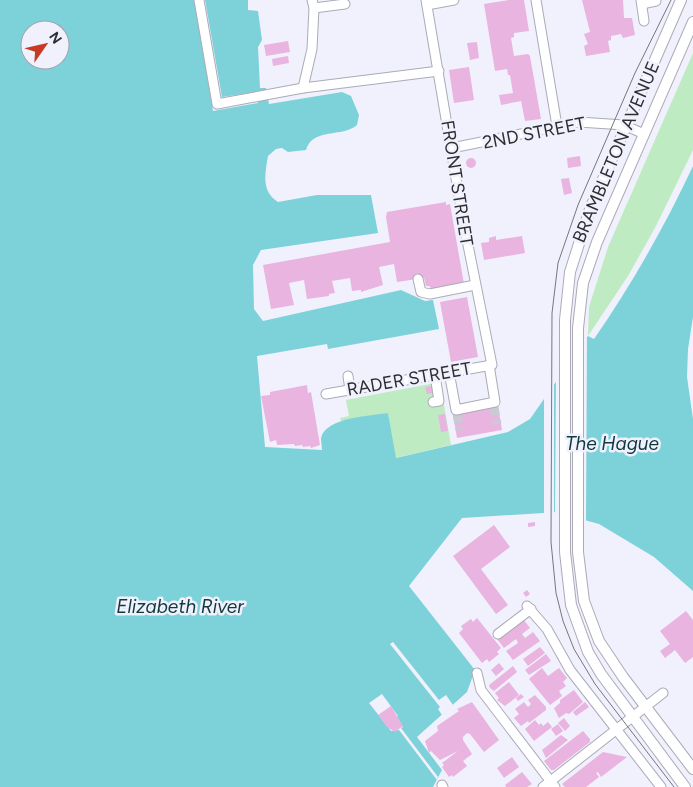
<svg xmlns="http://www.w3.org/2000/svg" width="693" height="787" viewBox="0 0 693 787" font-family="Figtree,sans-serif">
<style>
.green{fill:#bfebc2}
.water{fill:#7dd2d9;fill-rule:evenodd}
.pier{fill:#f0f1fd}
.building{fill:#e9b4df}
.lines{fill:none;stroke-linecap:round;stroke-linejoin:round}
.minor-tunnel{stroke:#c9cad4;stroke-width:9;stroke-dasharray:9 4.5;stroke-linecap:butt}
.minor-casing{stroke:#aaabb6;stroke-width:11}
.major-casing{stroke:#aaabb6;stroke-width:12}
.minor{stroke:#fff;stroke-width:9}
.major{stroke:#fff;stroke-width:10}
.tram{stroke:#75767d;stroke-width:1}
.labels{text-anchor:middle;stroke-width:5;stroke-linejoin:round;paint-order:stroke}
.street-label{font-size:18px;fill:#2d2e32;stroke:#f0f1fd}
.water-label{font-size:19px;font-style:italic;fill:#0f393c;stroke:#f0f1fd}
</style>
<rect width="100%" height="100%" fill="#f0f1fd"/>
<g class="green">
<polygon points="693,53 693,150 656,226 628,276 588,336 589,307 608,247"/>
<polygon points="440,382 451,445 395,458 388,413 341,421 340,418 349,416 346,400"/>
</g>
<path class="water" d="M0,0H248V10L258,11L262,40L258,47L260,88H266L269,104L342,92L351,96L359,115L357,125C342,138 313,127 306,150L288,152L282,148L276,149L268,156C265,174 261,191 278,202L317,195H371L378,233L261,250L253,265L254,309L263,321L401,290L425,301L433,300L439,329L328,349L327,344L257,356L265,447L322,450C322,447 321,442 321,438C326,417 370,416 388,413L396,458L508,432L530,419L588,336L594,339C632,284 665,226 693,166V317L688,349L687,377L693,419V591L654,557L599,524L588,521L559,512L462,518L409,586L475,670L467,692L417,737L442,770L433,787H0ZM30,30H60V60H30Z"/>
<g class="pier">
<polygon points="194,0 205,0 222,97 256,92 258,103 213,111"/>
<polygon points="587,334 586,523 555,515 556,378"/>
<polygon points="554,380 554,515 544,516 544,394"/>
<polygon points="393,642 439,700 446,695 453,705 442,715 438,709 440,707 390,644"/>
<polygon points="382,694 398,716 396,717 403,727 401,728 438,777 437,780 399,730 391,731 369,703"/>
</g>
<g class="building">
<polygon points="509,0 524,0 529,31 514,33 514,37 511,38 514,56 528,54 530,56 541,119 525,121 521,101 501,105 499,95 513,93 510,75 508,75 507,69 495,71 484,4"/>
<polygon points="582,0 623,0 624,18 632,18 635,35 623,38 621,34 611,36 611,40 608,41 610,52 586,56 584,46 588,44 584,34 590,32"/>
<polygon points="288,41 290,52 266,56 264,45"/>
<polygon points="477,42 479,58 470,60 467,43"/>
<polygon points="288,56 289,63 273,66 272,59"/>
<polygon points="469,67 474,100 454,103 449,70"/>
<polygon points="580,156 581,166 568,168 567,158"/>
<circle cx="471" cy="163" r="5"/>
<polygon points="569,178 572,193 564,195 561,179"/>
<polygon points="446,202 446,205 450,204 464,284 432,289 429,286 426,286 424,278 397,282 394,264 379,267 383,285 361,292 361,290 352,291 350,278 332,281 335,293 329,294 329,296 307,299 304,280 289,283 294,305 271,309 263,265 390,242 386,217 387,212"/>
<polygon points="496,236 496,240 522,236 525,253 484,260 481,243 489,242 489,238"/>
<polygon points="467,297 478,357 451,362 440,302"/>
<polygon points="307,385 308,393 311,392 320,445 311,448 310,446 303,447 302,445 295,446 294,444 277,445 276,440 270,442 261,396 270,395 270,392"/>
<polygon points="432,386 434,393 427,394 425,387"/>
<polygon points="498,407 502,430 457,438 453,415"/>
<polygon points="445,414 448,431 441,432 438,415"/>
<polygon points="535,522 535,526 528,527 528,523"/>
<polygon points="494,525 510,547 481,569 508,605 496,614 453,556"/>
<polygon points="527,590 530,594 526,597 523,593"/>
<polygon points="686,611 693,620 693,657 685,663 675,650 665,658 660,651 670,644 660,631"/>
<polygon points="477,618 501,648 497,652 499,654 489,662 487,659 482,663 459,633 463,629 461,626 471,619 473,622"/>
<polygon points="523,619 530,628 522,634 525,638 533,632 540,641 513,660 506,651 518,643 516,639 504,648 497,639"/>
<polygon points="540,647 545,653 528,666 523,659"/>
<polygon points="546,654 551,661 529,675 525,670"/>
<polygon points="499,663 504,669 496,676 491,670"/>
<polygon points="513,666 517,672 494,691 490,688 489,685"/>
<polygon points="542,668 548,676 559,668 567,678 563,682 566,686 559,691 562,696 550,705 529,679"/>
<polygon points="509,682 519,695 505,706 497,700 499,698 495,693"/>
<polygon points="574,690 583,702 569,714 566,713 559,718 554,708 560,703 560,700"/>
<polygon points="521,694 524,697 518,701 516,698"/>
<polygon points="535,695 546,707 546,710 529,723 528,721 521,726 514,718 519,714 515,709 524,702 528,707 531,704 528,700"/>
<polygon points="472,702 499,740 484,752 470,734 467,733 463,737 463,740 472,754 463,761 467,766 453,777 452,775 449,777 442,767 444,765 442,763 458,751 440,760 431,751 429,753 425,741 438,731 437,726 459,711 457,709"/>
<polygon points="585,702 589,707 576,716 573,712"/>
<polygon points="391,706 403,726 395,732 387,727 378,715"/>
<polygon points="564,718 570,726 565,731 558,723"/>
<polygon points="535,720 539,725 541,723 543,726 548,722 552,727 534,741 525,729"/>
<polygon points="558,724 563,731 556,736 551,729"/>
<polygon points="583,731 590,739 590,742 554,770 551,770 544,761"/>
<polygon points="561,735 568,740 546,758 542,750"/>
<polygon points="603,752 627,757 601,777 598,772 596,773 599,777 586,787 565,787 562,784"/>
<polygon points="512,757 519,767 504,778 497,768"/>
<polygon points="522,772 532,784 527,787 506,787 505,785"/>
</g>
<g class="lines">
<g class="minor-tunnel">
<polyline points="494,407 497,424"/>
<polyline points="457,414 460,430"/>
</g>
<g class="minor-casing">
<g id="minor">
<polyline points="199,0 217,104 303,88 439,71"/>
<polyline points="312,0 314,8 345,4"/>
<polyline points="536,0 557,126"/>
<polyline points="641,0 644,21"/>
<polyline points="642,4 656,1"/>
<polyline points="427,5 454,0"/>
<polyline points="303,88 312,49 314,8"/>
<polyline points="452,148 579,122 624,125 644,134"/>
<polyline points="418,279 421,292 430,294 475,285"/>
<polyline points="449,372 456,410 495,402 489,365"/>
<polyline points="348,376 350,390"/>
<polyline points="326,394 492,365 463,220 426,0"/>
<polyline points="433,402 439,401 435,375"/>
<polyline points="527,606 547,629 570,670 661,787"/>
<polyline points="498,634 531,609"/>
<polyline points="477,673 481,690 555,787"/>
<polyline points="442,785 443,787"/>
<polyline points="543,787 663,693"/>
</g>
</g>
<g class="major-casing">
<g id="major">
<polyline points="681,0 590,209 570,272 565,320 565,552 571,605 588,652 601,674 685,787"/>
<polyline points="693,22 597,242 583,283 578,328 578,552 584,601 599,641 623,677 693,769"/>
</g>
</g>
<use href="#minor" class="minor"/>
<use href="#major" class="major"/>
<polyline class="tram" points="671,0 635,73 578,205 558,263 552,313 551,542 556,593 563,621 574,649 595,684 674,787"/>
</g>
<g class="labels">
<g class="street-label">
<text transform="translate(534 133) rotate(-11)" y="6">2ND STREET</text>
<text transform="translate(616 152) rotate(-67)" y="6">BRAMBLETON AVENUE</text>
<text transform="translate(457 183) rotate(81)" y="6">FRONT STREET</text>
<text transform="translate(409 379) rotate(-10)" y="6">RADER STREET</text>
</g>
<g class="water-label">
<text x="612" y="450">The Hague</text>
<text x="180" y="613">Elizabeth River</text>
</g>
</g>
<g transform="translate(45 45) rotate(56)"><circle r="24" fill="#f0f1fd" stroke="#a2a3ac"/>
<path d="M0-4L9 19L0 12L-9 19Z" fill="#c73b25"/>
<text y="-8" font-size="14" font-weight="bold" text-anchor="middle" fill="#2d2e32">N</text>
</g>
</svg>
